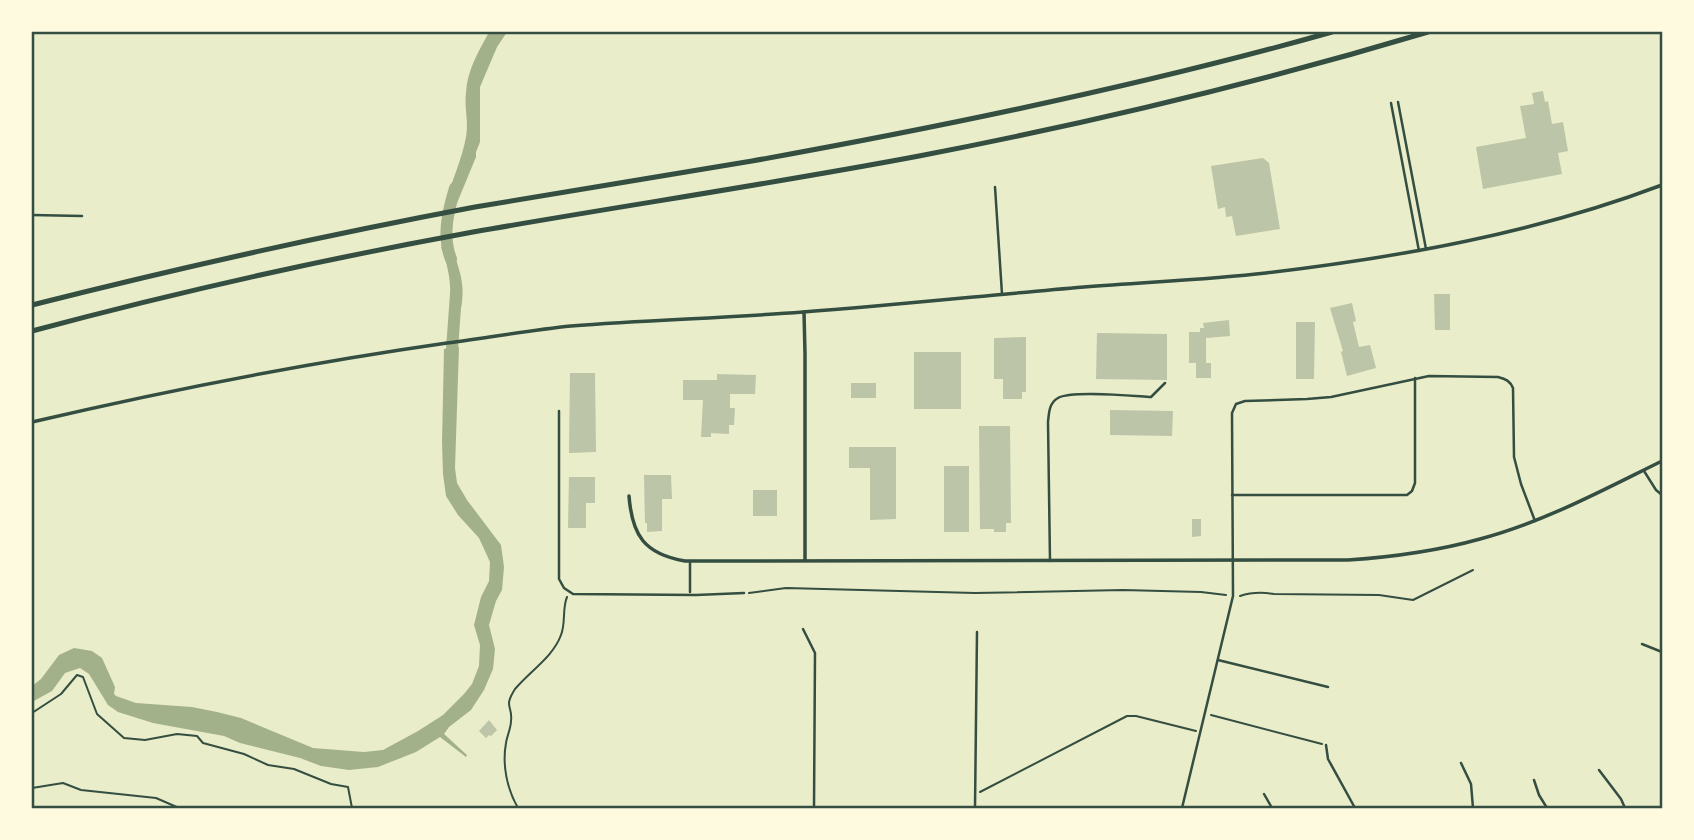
<svg xmlns="http://www.w3.org/2000/svg" width="1694" height="840" viewBox="0 0 1694 840" font-family="'PT Sans',sans-serif">
<style>
.water{fill:#a3b18a}
.lines{fill:none;stroke-linecap:round;stroke-linejoin:round}
.river{stroke:#a3b18a;stroke-width:12}
.building{fill:#bcc5a7}
.path{stroke:#344e41;stroke-width:2}
.minor{stroke:#344e41;stroke-width:2.5}
.tertiary{stroke:#344e41;stroke-width:3.5}
.secondary{stroke:#344e41;stroke-width:3.5}
.motorway{stroke:#344e41;stroke-width:5}
.neatline{fill:none;stroke:#344e41;stroke-width:2.5}
</style>
<rect width="100%" height="100%" fill="#e9edc9"/>
<g class="water">
<path d="M489,32H507L497,47L480,87V142L476,152V157L457,203L445,205C451,182 462,160 466,137C469,122 464,107 466,93C467,70 479,51 489,32Z"/>
<path d="M452,245C458,270 466,280 461,308L450,310C451,283 450,272 441,247Z"/>
<polygon points="459,347 455,468 457,483 467,500 501,545 504,567 502,590 496,601 489,625 495,649 493,669 484,690 471,710 449,727 444,734 467,755 466,757 440,737 416,752 378,767 349,770 321,766 300,758 240,743 224,736 153,723 118,712 108,705 89,674 80,668 65,673 52,691 32,702 32,686 41,679 59,655 74,648 92,651 102,658 115,687 114,694 116,696 136,703 192,707 217,712 241,718 313,748 364,752 383,750 418,731 443,715 464,694 472,684 479,666 480,645 474,625 481,597 489,581 490,562 479,538 458,515 446,496 443,474 442,442 444,349"/>
</g>
<g class="lines">
<g class="river">
<path d="M451,259C442,236 448,211 455,188"/>
<polyline points="451,363 456,294"/>
</g>
</g>
<g class="building">
<polygon points="1543,91 1545,102 1548,101 1552,124 1563,122 1568,151 1558,153 1562,174 1483,189 1476,147 1526,138 1520,106 1534,104 1532,93"/>
<polygon points="1263,158 1269,163 1280,229 1236,236 1232,216 1226,217 1225,207 1218,209 1211,166"/>
<polygon points="1434,294 1450,294 1450,330 1435,330"/>
<polygon points="1352,303 1356,321 1353,322 1359,347 1370,345 1376,368 1347,376 1341,352 1343,351 1330,308"/>
<polygon points="1229,320 1230,336 1206,338 1206,363 1211,363 1211,378 1196,378 1196,363 1189,363 1189,332 1200,332 1200,328 1204,328 1203,323"/>
<polygon points="1296,322 1315,322 1314,379 1296,379"/>
<polygon points="1097,333 1167,334 1167,380 1096,379"/>
<polygon points="1026,337 1026,392 1022,392 1022,399 1003,399 1003,379 994,379 994,338"/>
<rect x="914" y="352" width="47" height="57"/>
<polygon points="570,373 595,373 596,452 569,453"/>
<polygon points="717,374 756,375 755,394 730,394 730,408 735,408 734,425 729,425 729,434 711,433 711,437 701,437 703,400 683,400 683,380 717,380"/>
<rect x="851" y="383" width="25" height="15"/>
<polygon points="1110,410 1173,411 1172,436 1110,435"/>
<polygon points="979,426 1010,426 1011,523 1006,523 1006,532 994,532 994,529 980,529"/>
<polygon points="849,447 896,447 896,519 870,520 870,468 849,468"/>
<rect x="944" y="466" width="25" height="66"/>
<polygon points="644,475 671,475 672,499 662,499 662,531 647,532 647,523 645,523"/>
<polygon points="569,477 595,477 595,503 586,503 586,528 568,528"/>
<rect x="753" y="490" width="24" height="26"/>
<polygon points="1192,519 1201,519 1201,536 1192,537"/>
<polygon points="489,720 497,730 491,736 489,735 486,738 479,731"/>
</g>
<g class="lines">
<g class="path">
<polyline points="749,593 786,588 975,593 1123,590 1201,592 1226,595"/>
<path d="M1240,596C1252,592 1262,592 1274,594L1379,595L1413,600L1473,570"/>
<polyline points="32,713 61,694 77,675 83,677 97,714 124,738 145,740 177,734 197,736 203,743 244,754 268,765 294,769 331,784 348,787 352,808"/>
<polyline points="1211,715 1322,744"/>
<polyline points="32,788 63,783 81,790 156,798 179,808"/>
<polyline points="980,792 1127,716 1136,716 1196,731"/>
<path d="M518,808C507,789 502,765 506,743C507,736 511,728 511,721C513,705 503,708 515,689C530,671 553,657 561,635C566,622 562,609 567,597"/>
</g>
<g class="minor">
<polyline points="1398,102 1426,249"/>
<polyline points="1391,103 1419,251"/>
<polyline points="995,187 1002,294"/>
<polyline points="32,215 82,216"/>
<polyline points="559,411 559,579 564,588 573,594 696,595 744,593"/>
<polyline points="1644,471 1656,490 1662,495"/>
<polyline points="1232,495 1407,495 1412,491 1415,483 1415,378"/>
<polyline points="690,561 690,592"/>
<path d="M1050,561L1048,422C1049,413 1049,403 1058,398C1071,390 1133,396 1151,397L1165,383"/>
<polyline points="803,629 815,653 814,808"/>
<polyline points="1642,644 1662,652"/>
<polyline points="1218,660 1328,687"/>
<polyline points="1326,745 1328,759 1355,808"/>
<polyline points="1461,763 1471,784 1473,808"/>
<polyline points="1599,770 1621,799 1625,808"/>
<polyline points="1534,780 1539,795 1547,808"/>
<polyline points="1264,794 1272,808"/>
<polyline points="975,808 977,632"/>
<path d="M1182,808L1233,596L1232,413L1236,404L1245,401L1307,399L1331,397L1429,376L1498,377C1506,379 1510,381 1513,388L1514,457L1521,484L1535,521"/>
</g>
<g class="tertiary">
<polyline points="804,312 805,354 805,560"/>
<path d="M629,496C632,535 644,554 685,561L1348,560C1393,557 1437,551 1480,539C1544,522 1603,490 1662,461"/>
</g>
<path class="secondary" d="M32,422C169,390 307,363 447,343C488,338 530,330 571,326C648,320 726,318 803,312C897,305 990,295 1084,287C1145,282 1206,280 1266,273C1401,257 1535,233 1662,185"/>
<g class="motorway">
<path d="M32,305C178,268 326,235 475,207C567,191 660,177 752,161C947,126 1141,86 1332,32"/>
<path d="M32,331C177,292 325,259 473,232C621,206 771,184 919,156C1090,123 1261,82 1428,32"/>
</g>
</g>
<rect width="1694" height="840" fill="none" stroke="#fefae0" stroke-width="66"/>
<rect x="33" y="33" width="1628" height="774" class="neatline"/>
</svg>
